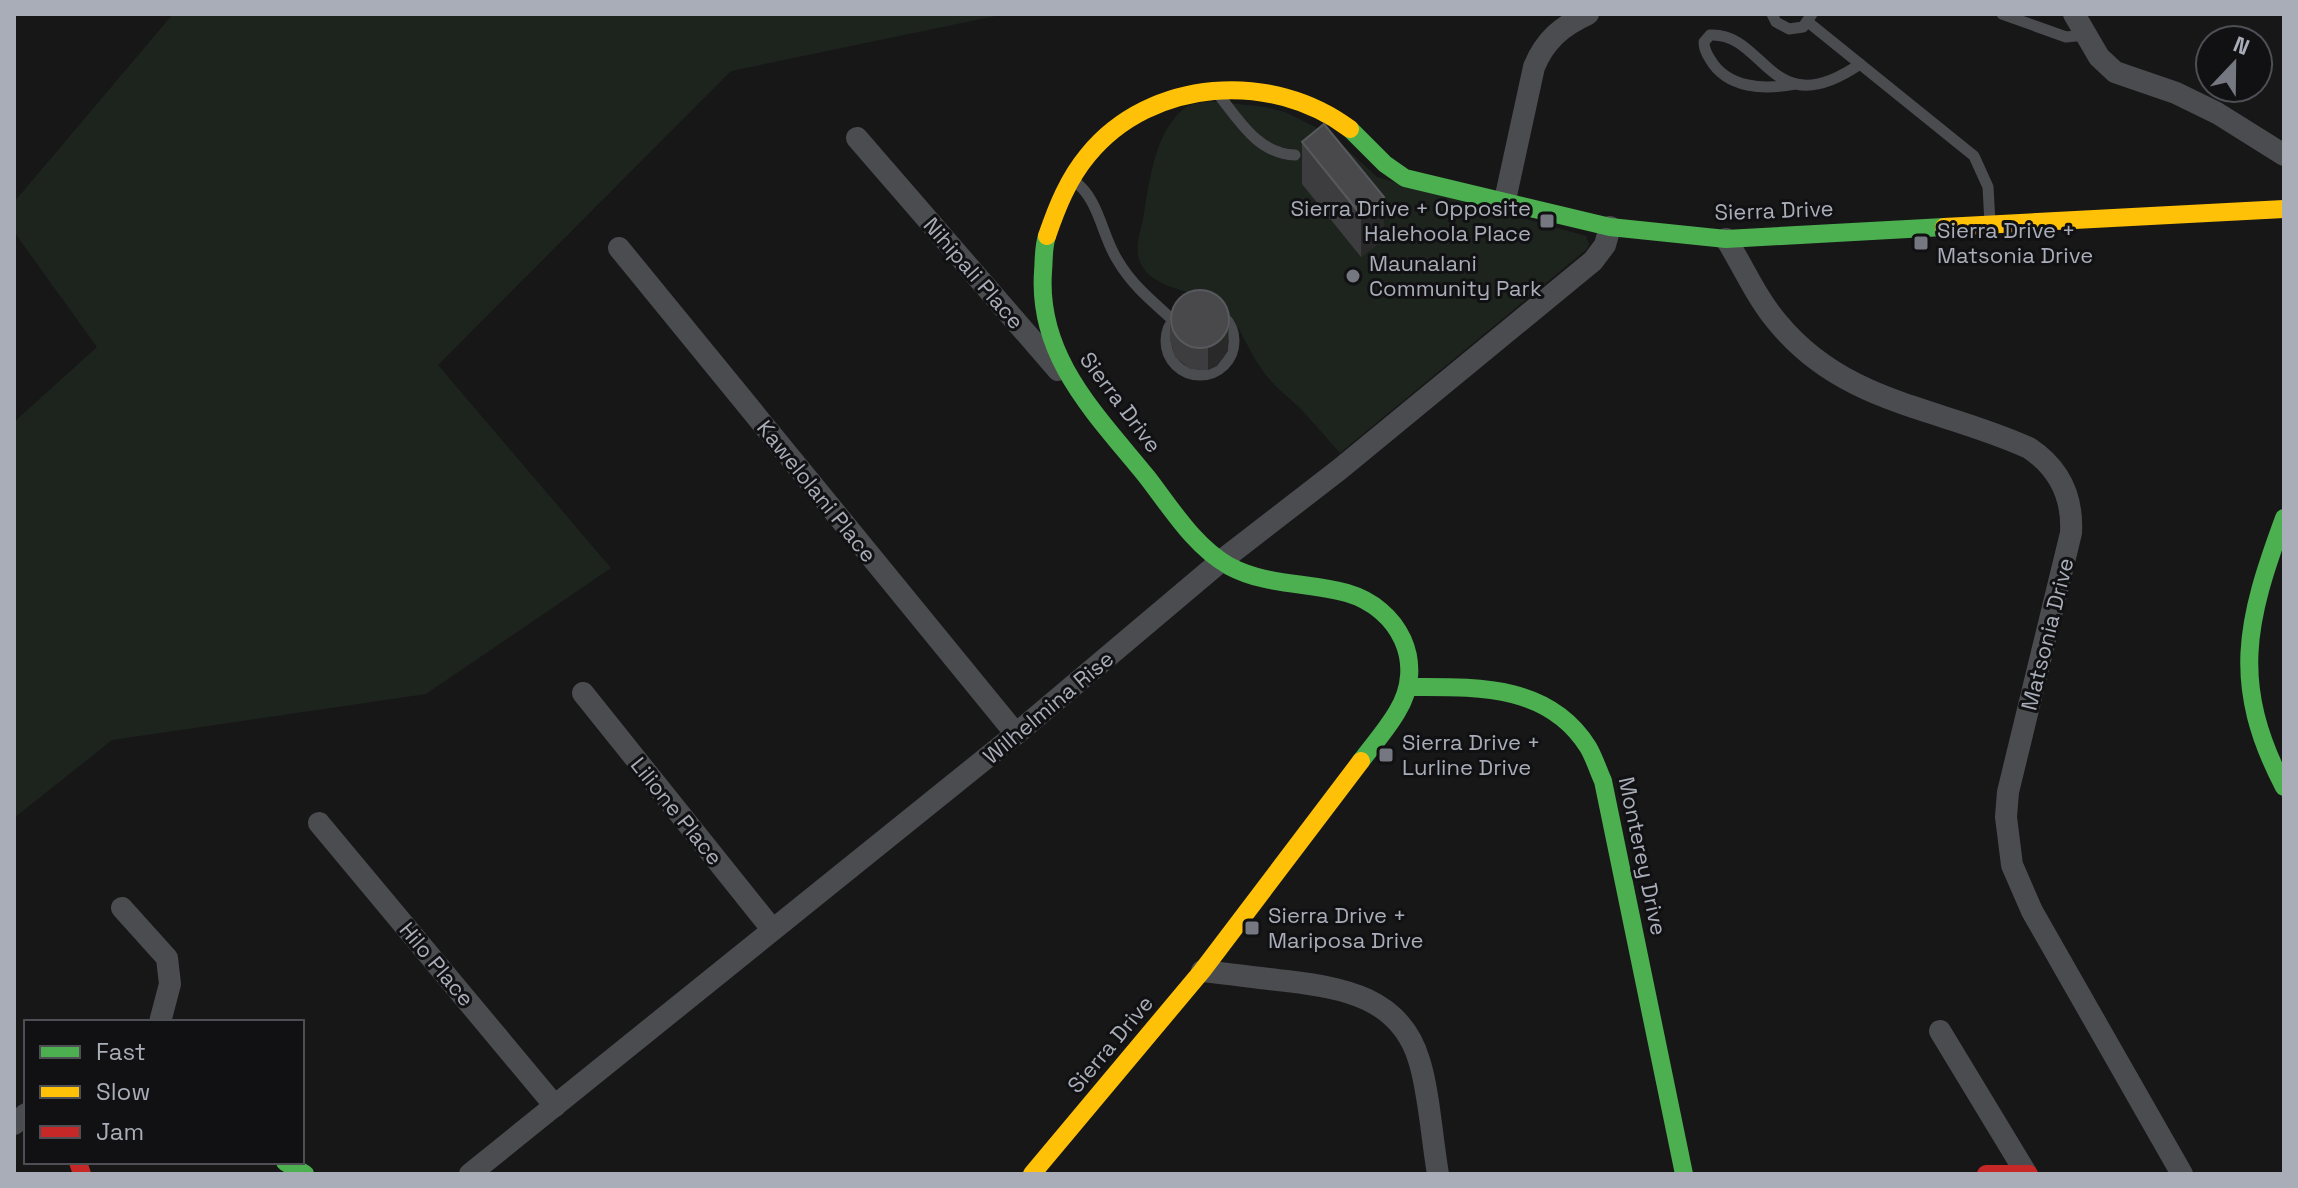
<svg xmlns="http://www.w3.org/2000/svg" width="2298" height="1188" viewBox="0 0 2298 1188" font-family="'Space Grotesk',sans-serif">
<style>
.green{fill:#1d241e}
.lines{fill:none;stroke-linecap:round;stroke-linejoin:round}
.lane{stroke:#4b4c50;stroke-width:11}
.street{stroke:#4b4c50;stroke-width:22}
.fast{stroke:#4caf50;stroke-width:18}
.slow{stroke:#ffc107;stroke-width:18}
.jam{stroke:#c62828;stroke-width:18}
.wall{fill:#3d3d3f}
.shaded-wall{fill:#29292a}
.building{fill:#49494c;stroke:#58595d;stroke-width:2}
.poi-dot{fill:#757880;stroke:#111113;stroke-width:3}
.labels{text-anchor:middle;stroke-width:6;stroke-linejoin:round;paint-order:stroke}
.poi-label{font-size:22px;fill:#a8adb8;stroke:#111113;text-anchor:start}
.street-label{font-size:22px;fill:#a8adb8;stroke:#111113}
</style>
<rect width="100%" height="100%" fill="#171717"/>
<g class="green">
<polygon points="173,14 1005,14 731,71 438,365 611,568 426,694 112,740 14,818 14,422 97,347 14,232 14,202"/>
<path d="M1209,101L1265,107L1285,112L1321,130L1338,141L1377,177L1586,236L1589,244L1587,249L1340,453C1326,437 1313,422 1299,407C1286,395 1271,384 1261,368C1250,353 1238,323 1226,311C1205,290 1156,292 1142,266C1132,249 1142,230 1144,213C1150,179 1155,130 1186,107C1192,103 1202,103 1209,101Z"/>
</g>
<g class="lines">
<g class="lane">
<polyline points="1772,14 1776,22 1789,29 1803,27 1812,14"/>
<polyline points="2002,14 2066,37 2086,35"/>
<polyline points="1808,22 1974,156 1988,187 1990,223"/>
<path d="M1795,84C1765,90 1727,89 1710,59C1706,53 1704,49 1704,42L1710,35C1766,32 1770,126 1860,64"/>
<path d="M1218,94C1239,120 1258,154 1295,155"/>
<path d="M1073,180C1100,199 1101,235 1118,261C1132,285 1153,302 1173,320"/>
<circle cx="1200" cy="341" r="34"/>
</g>
<g class="street">
<polyline points="2074,14 2099,57 2115,72 2176,93 2217,113 2284,155"/>
<polyline points="857,138 1058,370"/>
<path d="M1505,200L1534,67C1545,40 1562,26 1588,14"/>
<path d="M1726,239C1743,266 1757,299 1778,323C1846,405 1940,407 2029,448C2059,468 2073,496 2071,533L2008,792L2006,817L2012,865L2032,911L2182,1174"/>
<polyline points="619,248 1016,734"/>
<polyline points="583,693 772,929"/>
<polyline points="319,823 555,1106"/>
<polyline points="122,908 167,958 170,984 160,1022"/>
<path d="M1202,971C1230,974 1259,978 1287,981C1343,988 1400,997 1419,1060C1429,1091 1432,1140 1438,1174"/>
<polyline points="1940,1031 2026,1173"/>
<polyline points="14,1124 26,1114"/>
<polyline points="470,1174 1016,734 1221,561 1340,469 1593,261 1605,245 1610,227"/>
</g>
<g class="fast">
<polyline points="1350,129 1385,164 1405,178 1610,227 1726,239 1944,227"/>
<path d="M1047,236C1043,248 1044,261 1043,272C1037,358 1097,415 1147,477C1171,508 1194,546 1229,566C1266,586 1307,582 1347,593C1399,608 1427,663 1397,712C1387,729 1373,745 1361,761"/>
<path d="M2284,518C2246,621 2230,684 2284,787"/>
<path d="M1408,687C1474,687 1548,683 1588,747C1594,757 1598,770 1603,781L1684,1174"/>
<polyline points="285,1162 305,1174"/>
</g>
<g class="slow">
<polyline points="1944,227 2284,209"/>
<path d="M1047,236C1057,207 1068,179 1088,155C1151,78 1272,70 1350,129"/>
<polyline points="1032,1174 1202,971 1361,761"/>
</g>
<g class="jam">
<polyline points="78,1162 82,1174"/>
<polyline points="1986,1174 2029,1174"/>
</g>
</g>
<g class="wall">
<polygon points="1302,142 1384,239 1361,257 1302,184"/>
<polygon points="1170,318 1228,351 1217,366 1208,370 1190,369 1175,357 1170,340"/>
</g>
<g class="shaded-wall">
<polygon points="1384,197 1384,239 1361,257 1361,215"/>
<polygon points="1229,311 1228,351 1217,366 1208,370 1208,348"/>
</g>
<g class="building">
<polygon points="1324,124 1384,197 1361,215 1302,142"/>
<circle cx="1200" cy="319" r="29"/>
</g>
<g class="poi-dot">
<rect x="1539" y="213" width="16" height="16" rx="4"/>
<rect x="1913" y="235" width="16" height="16" rx="4"/>
<circle cx="1353" cy="276" r="8"/>
<rect x="1378" y="747" width="16" height="16" rx="4"/>
<rect x="1244" y="920" width="16" height="16" rx="4"/>
</g>
<g class="labels">
<g class="poi-label">
<text x="1531" y="216" text-anchor="end">Sierra Drive + Opposite<tspan x="1531" dy="25">Halehoola Place</tspan></text>
<text x="1937" y="238">Sierra Drive +<tspan x="1937" dy="25">Matsonia Drive</tspan></text>
<text x="1369" y="271">Maunalani<tspan x="1369" dy="25">Community Park</tspan></text>
<text x="1402" y="750">Sierra Drive +<tspan x="1402" dy="25">Lurline Drive</tspan></text>
<text x="1268" y="923">Sierra Drive +<tspan x="1268" dy="25">Mariposa Drive</tspan></text>
</g>
<g class="street-label">
<text transform="translate(1774 210) rotate(-2)" y="8">Sierra Drive</text>
<text transform="translate(974 273) rotate(49)" y="8">Nihipali Place</text>
<text transform="translate(1121 402) rotate(53)" y="8">Sierra Drive</text>
<text transform="translate(817 491) rotate(51)" y="8">Kawelolani Place</text>
<text transform="translate(2047 634) rotate(-76)" y="8">Matsonia Drive</text>
<text transform="translate(1048 707) rotate(-40)" y="8">Wilhelmina Rise</text>
<text transform="translate(677 811) rotate(51)" y="8">Lilione Place</text>
<text transform="translate(1643 856) rotate(78)" y="8">Monterey Drive</text>
<text transform="translate(437 964) rotate(50)" y="8">Hilo Place</text>
<text transform="translate(1110 1044) rotate(-50)" y="8">Sierra Drive</text>
</g>
</g>
<rect width="2298" height="1188" fill="none" stroke="#a8adb8" stroke-width="32"/>
<rect x="24" y="1020" width="280" height="144" fill="#111113" stroke="#4d4f55" stroke-width="2"/>
<rect x="40" y="1046" width="40" height="12" fill="#4caf50" stroke="#4d4f55" stroke-width="2"/>
<text x="96" y="1060" font-size="24" fill="#a8adb8">Fast</text>
<rect x="40" y="1086" width="40" height="12" fill="#ffc107" stroke="#4d4f55" stroke-width="2"/>
<text x="96" y="1100" font-size="24" fill="#a8adb8">Slow</text>
<rect x="40" y="1126" width="40" height="12" fill="#c62828" stroke="#4d4f55" stroke-width="2"/>
<text x="96" y="1140" font-size="24" fill="#a8adb8">Jam</text>
<g transform="translate(2234 64) rotate(22)"><circle r="38" fill="#111113" stroke="#4d4f55" stroke-width="2"/>
<path d="M0-6L14 30L0 20L-14 30Z" fill="#757880"/>
<text y="-12" font-size="22" font-weight="bold" text-anchor="middle" fill="#a8adb8">N</text>
</g>
</svg>
